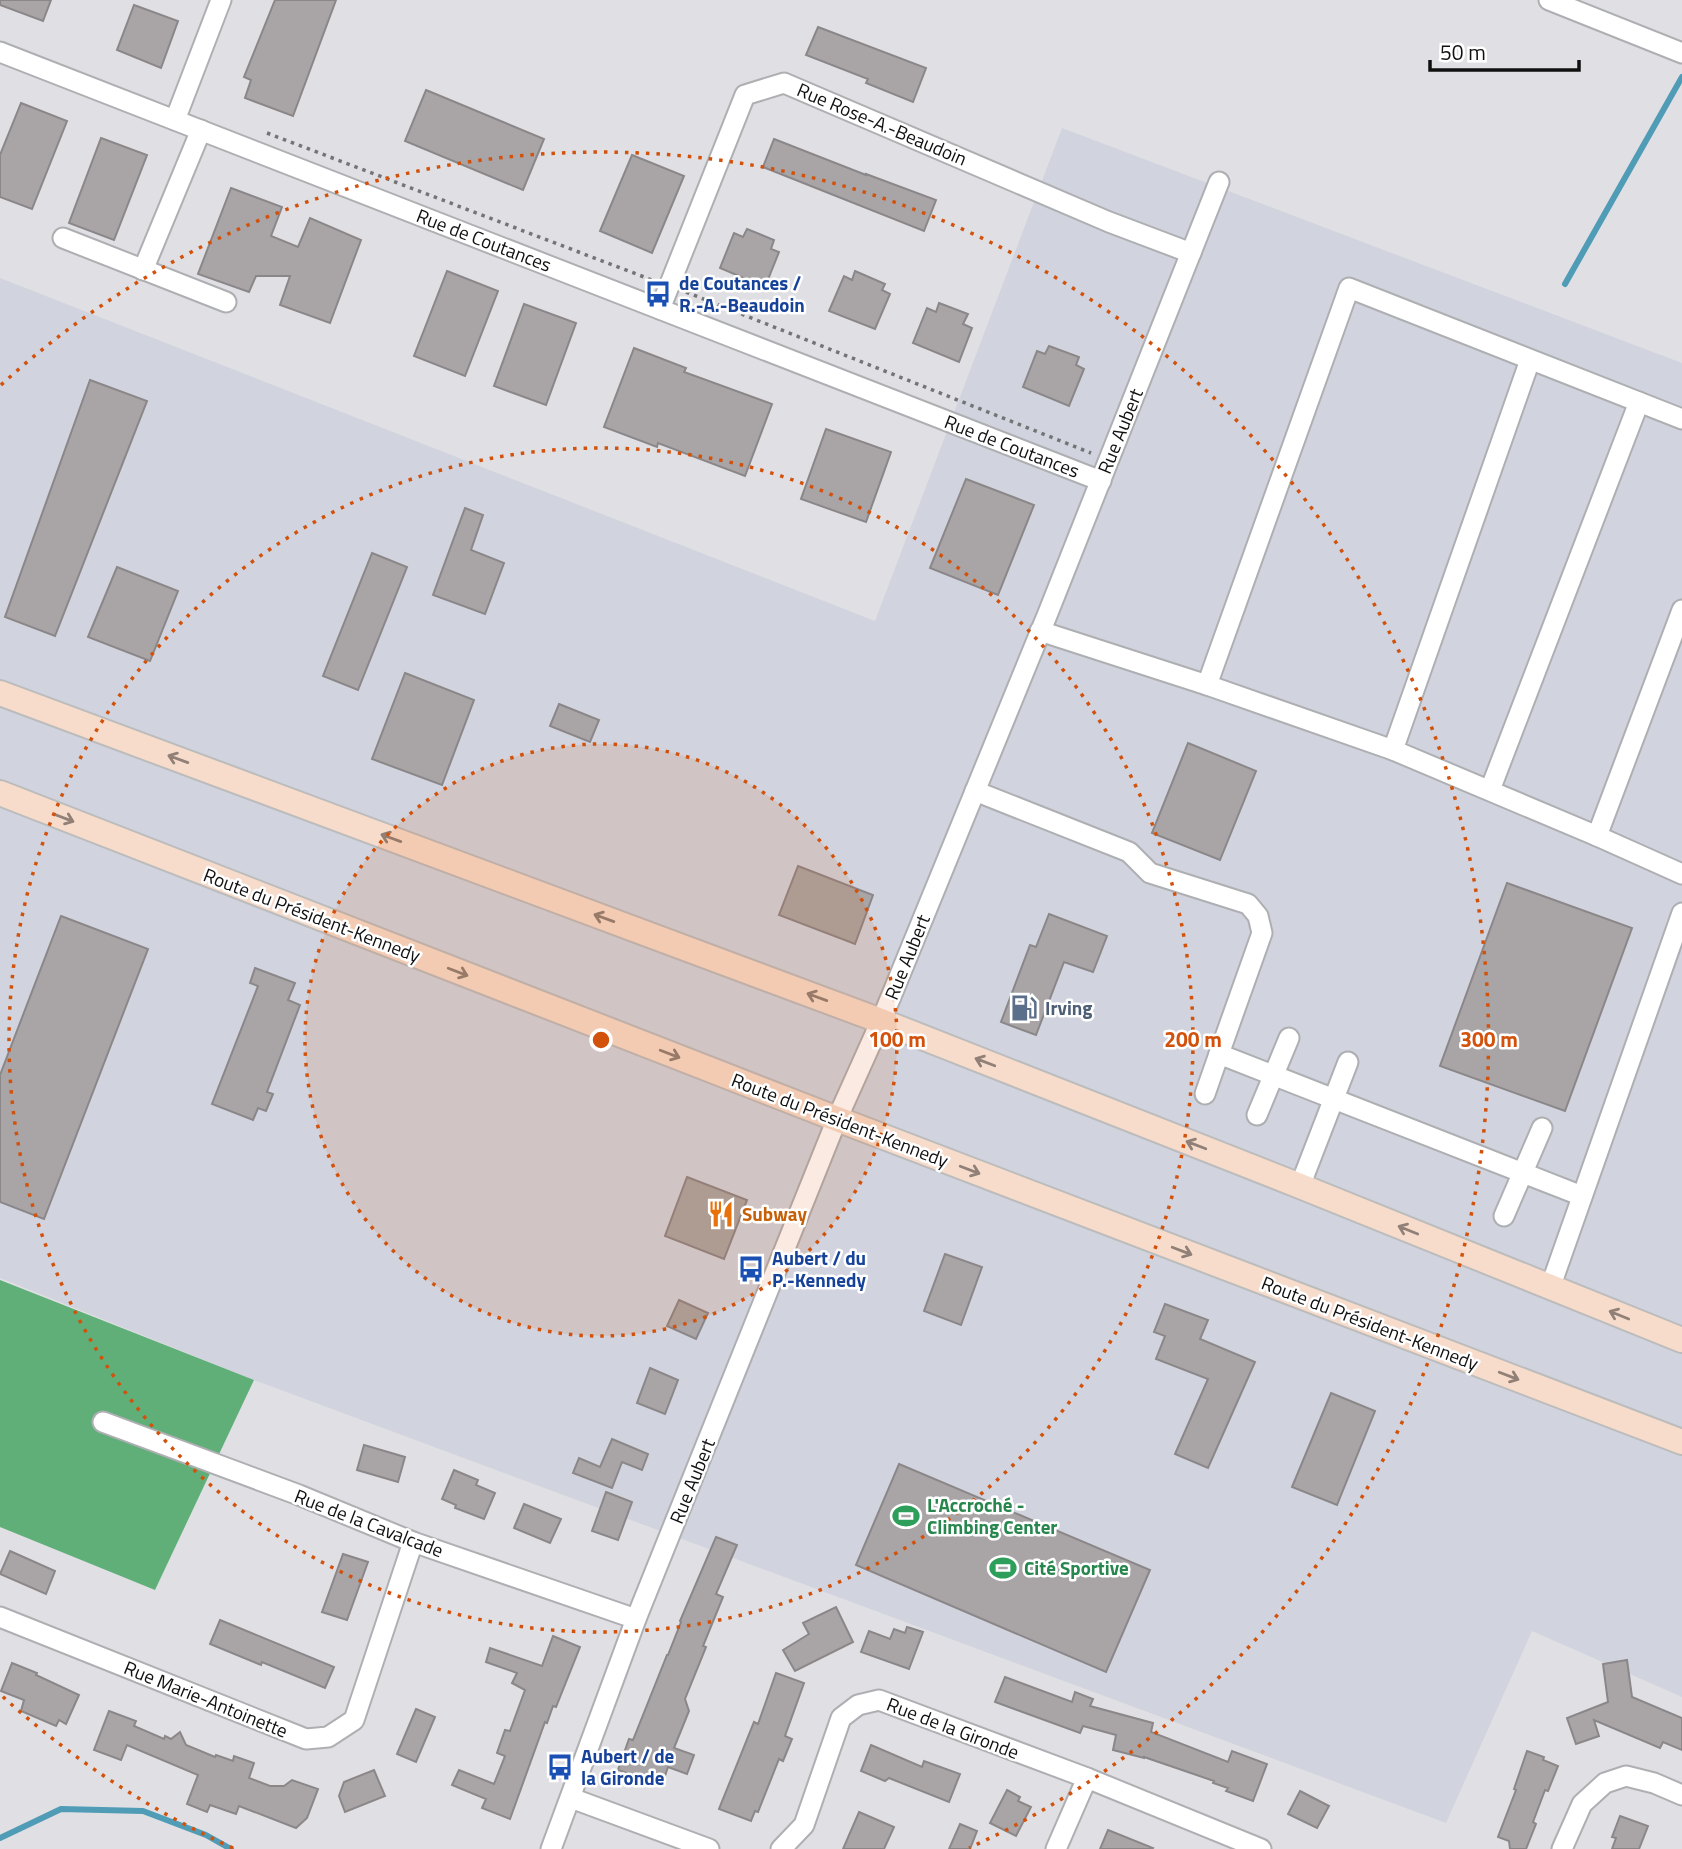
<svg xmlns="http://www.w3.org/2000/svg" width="1682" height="1849" viewBox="0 0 1682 1849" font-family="'Titillium Web',sans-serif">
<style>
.built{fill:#d1d4de}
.forest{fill:#60af79}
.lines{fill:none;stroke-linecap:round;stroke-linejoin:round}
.stream{stroke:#509cb6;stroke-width:6}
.building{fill:#a9a5a6;stroke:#8b8789;stroke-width:2}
.minor-casing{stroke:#aeafb2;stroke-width:23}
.major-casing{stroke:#bcbcbc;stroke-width:28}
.path{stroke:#747477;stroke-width:3.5;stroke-dasharray:3.5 5;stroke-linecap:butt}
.minor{stroke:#fff;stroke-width:19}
.major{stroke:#f8dccb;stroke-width:24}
.oneway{stroke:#908077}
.ring{fill:none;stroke:#d2520c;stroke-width:3.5;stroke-dasharray:3.5 7}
.labels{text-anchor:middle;stroke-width:5;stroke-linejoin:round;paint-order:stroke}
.street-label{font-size:19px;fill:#101011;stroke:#fff}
.transit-label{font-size:19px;font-weight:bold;fill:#164399;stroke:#fff;text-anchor:start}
.service-label{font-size:19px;font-weight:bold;fill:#4e5e75;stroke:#fff;text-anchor:start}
.food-label{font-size:19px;font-weight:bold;fill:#c56008;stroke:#fff;text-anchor:start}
.leisure-label{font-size:19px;font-weight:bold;fill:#27864d;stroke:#fff;text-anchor:start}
.centre{fill:#d2520c;stroke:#fff;stroke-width:3.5}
.ring-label{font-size:21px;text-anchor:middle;font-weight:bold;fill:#d2520c;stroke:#fff;stroke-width:5;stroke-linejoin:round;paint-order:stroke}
</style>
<rect width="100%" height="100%" fill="#e0e0e4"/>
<polygon class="built" points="1062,128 1682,363 1682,1697 1532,1631 1446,1823 254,1380 0,1278 0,278 875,621"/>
<polygon class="forest" points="0,1280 254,1380 155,1590 0,1527"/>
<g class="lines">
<g class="stream">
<polyline points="1565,284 1682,77"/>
<polyline points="0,1838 61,1809 143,1811 206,1835 231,1849"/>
</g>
</g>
<g class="building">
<polygon points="0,0 51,0 43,21 0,5"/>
<polygon points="275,0 336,0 293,116 245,98 251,80 244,77"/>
<polygon points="134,5 178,21 161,68 117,50"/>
<polygon points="818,27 926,68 913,102 866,83 868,79 806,55"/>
<polygon points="426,90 544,139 523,190 405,141"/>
<polygon points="21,103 67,121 32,209 0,197 0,155"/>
<polygon points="101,138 147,155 114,240 69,223"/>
<polygon points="774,139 866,175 866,174 936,200 924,231 763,167"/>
<polygon points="632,155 684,176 652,253 600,231"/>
<polygon points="231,188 282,207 271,236 298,247 310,218 361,240 330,323 280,305 290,276 256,276 249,292 198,274"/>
<polygon points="747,229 774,240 771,249 779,252 765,287 720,268 734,233 743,237"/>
<polygon points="447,271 498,291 465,376 414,356"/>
<polygon points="855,271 885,284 882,290 890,294 875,329 829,311 844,276 852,280"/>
<polygon points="939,303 968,314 963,324 972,328 959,362 913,343 927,308 936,312"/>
<polygon points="524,304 576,323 546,405 494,386"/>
<polygon points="1049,346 1079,357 1076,365 1084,369 1069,406 1023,387 1037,351 1045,354"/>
<polygon points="634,348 686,368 684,372 772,404 745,476 658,443 657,447 604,427"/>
<polygon points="90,380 147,401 55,636 5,617"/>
<polygon points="826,429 891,452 866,522 801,499"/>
<polygon points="966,479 1034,505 998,595 930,568"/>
<polygon points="465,508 483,515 471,550 504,563 485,614 433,595"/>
<polygon points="372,553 407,567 358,690 323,676"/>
<polygon points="117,567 178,591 150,661 88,637"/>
<polygon points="405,673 474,700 442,785 372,759"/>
<polygon points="559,704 599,720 590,742 550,726"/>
<polygon points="1188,743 1256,771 1220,860 1152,833"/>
<polygon points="798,866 873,895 855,944 779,915"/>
<polygon points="1507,883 1632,928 1565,1111 1440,1066"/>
<polygon points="1049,914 1107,936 1093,972 1064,962 1036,1035 1001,1022 1030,945 1036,947"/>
<polygon points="61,916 148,949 44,1219 0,1202 0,1075"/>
<polygon points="255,968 295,983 288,1000 300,1005 267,1092 273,1094 266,1111 258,1108 253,1120 212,1104 258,986 250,983"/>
<polygon points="687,1177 747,1200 724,1259 665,1236"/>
<polygon points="945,1254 982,1267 961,1325 924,1311"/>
<polygon points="679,1300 708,1313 696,1339 667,1326"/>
<polygon points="1165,1304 1208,1320 1200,1339 1255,1362 1208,1468 1175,1454 1208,1379 1156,1359 1165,1336 1154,1332"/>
<polygon points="650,1368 678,1380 665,1414 637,1403"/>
<polygon points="1331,1393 1375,1411 1337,1505 1292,1487"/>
<polygon points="612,1439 648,1454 642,1470 622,1462 612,1488 573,1473 579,1458 600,1467"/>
<polygon points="364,1445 405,1457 398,1482 357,1470"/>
<polygon points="899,1464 1150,1570 1106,1672 856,1565"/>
<polygon points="454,1470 478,1480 476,1485 495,1493 484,1519 455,1508 456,1505 442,1499"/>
<polygon points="606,1492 632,1502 618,1540 592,1531"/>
<polygon points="524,1504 561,1519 550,1543 514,1528"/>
<polygon points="716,1537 737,1545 716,1594 723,1597 703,1646 706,1647 685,1699 689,1711 674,1748 694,1755 687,1774 668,1767 662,1785 618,1770 629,1739 633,1740 667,1655 668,1655 681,1622 680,1621"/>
<polygon points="10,1551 55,1571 46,1594 0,1574"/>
<polygon points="343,1554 368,1562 347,1620 322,1612"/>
<polygon points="836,1607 853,1642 795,1671 783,1650 809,1634 803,1623"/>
<polygon points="220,1620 334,1667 325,1688 262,1662 261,1665 210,1644"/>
<polygon points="907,1627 923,1632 909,1669 861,1652 869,1631 890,1639 894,1629 905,1633"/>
<polygon points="553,1636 580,1647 556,1707 553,1706 547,1723 545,1722 510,1819 482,1808 486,1799 452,1785 459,1770 494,1784 505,1756 497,1753 505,1730 510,1731 525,1690 512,1683 517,1673 486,1662 490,1648 542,1666"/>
<polygon points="1627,1660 1632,1697 1682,1718 1682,1750 1663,1742 1660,1748 1594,1720 1599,1736 1576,1744 1567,1718 1608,1702 1603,1664"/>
<polygon points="12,1663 37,1673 36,1675 79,1695 66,1724 59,1720 56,1726 21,1711 24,1700 1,1691"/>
<polygon points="776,1673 804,1683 785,1736 792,1739 783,1761 779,1759 758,1812 755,1811 751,1821 719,1809 754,1722 758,1724"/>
<polygon points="1005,1677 1072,1702 1075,1692 1093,1699 1090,1706 1153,1723 1151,1732 1228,1762 1232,1751 1267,1764 1253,1801 1226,1791 1228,1788 1213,1783 1214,1781 1144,1757 1144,1758 1113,1750 1116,1735 1083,1726 1080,1733 995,1702"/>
<polygon points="416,1709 435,1717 416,1762 397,1754"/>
<polygon points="109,1711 136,1721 134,1726 164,1739 165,1736 171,1739 180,1732 186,1745 215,1757 216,1755 233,1761 234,1756 254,1763 249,1778 270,1786 284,1786 292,1780 318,1789 307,1818 296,1828 239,1806 236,1814 210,1805 207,1812 187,1804 198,1775 127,1745 121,1760 94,1750"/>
<polygon points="871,1745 922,1767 924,1761 960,1774 949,1802 889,1778 885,1781 861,1771"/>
<polygon points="1527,1751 1544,1757 1543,1760 1558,1766 1548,1791 1545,1790 1533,1822 1536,1824 1526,1849 1510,1849 1509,1841 1498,1837 1516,1790 1514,1789"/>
<polygon points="374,1770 385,1796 345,1812 339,1796 344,1782"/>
<polygon points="1007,1790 1020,1797 1018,1801 1031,1807 1016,1836 990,1823"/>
<polygon points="1300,1791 1329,1806 1317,1828 1288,1814"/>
<polygon points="859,1812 894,1827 884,1849 843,1849"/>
<polygon points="1620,1816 1648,1826 1639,1849 1612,1849 1616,1838 1612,1837"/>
<polygon points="960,1824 977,1831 970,1849 949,1849"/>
<polygon points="1108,1830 1153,1848 1152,1849 1100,1849"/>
</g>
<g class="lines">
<g class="minor-casing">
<g id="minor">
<polyline points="1549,0 1682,53"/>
<polyline points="0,52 1101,481"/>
<polyline points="175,120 221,0"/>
<polyline points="63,238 226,302"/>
<polyline points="143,270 201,130"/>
<polyline points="660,309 745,95 784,83 1109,222 1191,253"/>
<polyline points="1682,419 1349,288 1207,685 1393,750 1597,836 1682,874"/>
<polyline points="1040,631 1207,685"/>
<polyline points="1393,750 1530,360"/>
<polyline points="1490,790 1639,402"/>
<polyline points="975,791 1129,852 1150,873 1248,904 1258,916 1262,933 1219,1054 1582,1196"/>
<polyline points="1597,836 1682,610"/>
<polyline points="1205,1094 1219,1054"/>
<polyline points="1257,1115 1289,1038"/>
<polyline points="1300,1186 1348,1062"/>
<polyline points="1504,1216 1542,1128"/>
<polyline points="1550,1288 1682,913"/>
<polyline points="103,1422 299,1495 413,1542 636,1619"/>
<polyline points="0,1617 306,1739 328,1737 354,1720 413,1542"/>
<polyline points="571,1798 709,1849"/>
<polyline points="551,1849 636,1619 837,1119 881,1021 1048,613 1219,182"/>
<polyline points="781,1849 804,1825 841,1718 858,1705 879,1700 1087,1778 1261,1849"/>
<polyline points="1056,1849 1087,1778"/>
<polyline points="1562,1849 1582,1804 1605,1783 1626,1776 1654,1783 1682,1795"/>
</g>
</g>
<g class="major-casing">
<g id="major">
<polyline points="0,693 881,1021 1300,1186 1682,1340"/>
<polyline points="0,793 837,1119 1682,1442"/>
</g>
</g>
<g class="path">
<polyline points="267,133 652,280"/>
<polyline points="686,292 1091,453"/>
</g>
<use href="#minor" class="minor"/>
<use href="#major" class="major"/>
</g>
<defs><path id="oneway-shaft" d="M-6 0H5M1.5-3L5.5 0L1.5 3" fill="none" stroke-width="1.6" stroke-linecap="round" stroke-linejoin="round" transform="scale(1.75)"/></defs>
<g class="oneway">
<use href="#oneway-shaft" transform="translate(178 759) rotate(-160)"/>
<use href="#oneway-shaft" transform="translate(64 818) rotate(21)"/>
<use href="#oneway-shaft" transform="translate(391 838) rotate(-160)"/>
<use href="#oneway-shaft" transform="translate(604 918) rotate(-160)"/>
<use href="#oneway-shaft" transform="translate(458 972) rotate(21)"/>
<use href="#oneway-shaft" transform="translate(817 997) rotate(-160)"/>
<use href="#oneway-shaft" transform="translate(670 1054) rotate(21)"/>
<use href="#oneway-shaft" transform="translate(985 1062) rotate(-159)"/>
<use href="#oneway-shaft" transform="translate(1196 1145) rotate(-159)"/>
<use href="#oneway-shaft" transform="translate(970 1170) rotate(21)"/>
<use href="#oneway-shaft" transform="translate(1408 1230) rotate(-158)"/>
<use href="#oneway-shaft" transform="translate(1182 1251) rotate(21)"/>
<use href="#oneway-shaft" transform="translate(1619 1315) rotate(-158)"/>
<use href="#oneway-shaft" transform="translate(1509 1376) rotate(21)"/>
</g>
<circle cx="601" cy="1040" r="296" fill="#d2520c" fill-opacity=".12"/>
<g class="ring">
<circle cx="601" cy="1040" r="296"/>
<circle cx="601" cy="1040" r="592"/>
<path d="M233 1848A888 888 0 0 1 1 1695M1 385A888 888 0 1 1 969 1848"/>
</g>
<defs>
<g id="bus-bare" transform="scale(2.1)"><path d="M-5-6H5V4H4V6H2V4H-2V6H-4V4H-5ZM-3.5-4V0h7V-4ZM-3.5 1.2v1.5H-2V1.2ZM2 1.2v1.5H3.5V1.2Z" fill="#1a4fb4" stroke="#fff" stroke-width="2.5" paint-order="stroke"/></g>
<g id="fuel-bare" transform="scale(2.1)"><path d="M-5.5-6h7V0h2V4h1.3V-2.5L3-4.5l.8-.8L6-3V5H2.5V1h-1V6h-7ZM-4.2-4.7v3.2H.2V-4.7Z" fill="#5c6f8a" stroke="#fff" stroke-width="2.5" paint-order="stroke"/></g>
<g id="restaurant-bare" transform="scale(2.1)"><path d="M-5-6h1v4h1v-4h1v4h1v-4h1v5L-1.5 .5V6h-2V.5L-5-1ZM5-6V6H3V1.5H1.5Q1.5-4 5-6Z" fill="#e8710a" stroke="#fff" stroke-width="2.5" paint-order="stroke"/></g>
<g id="stadium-bare" transform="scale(2.1)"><path d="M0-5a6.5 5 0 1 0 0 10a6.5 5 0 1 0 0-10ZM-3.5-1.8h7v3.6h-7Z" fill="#2e9e5b" stroke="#fff" stroke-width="2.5" paint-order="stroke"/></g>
</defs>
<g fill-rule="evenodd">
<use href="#bus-bare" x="658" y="294"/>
<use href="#fuel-bare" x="1024" y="1008"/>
<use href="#restaurant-bare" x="721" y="1214"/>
<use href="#bus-bare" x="751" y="1269"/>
<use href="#stadium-bare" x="906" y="1516"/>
<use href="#stadium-bare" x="1003" y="1568"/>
<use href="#bus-bare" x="560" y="1767"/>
</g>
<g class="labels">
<g class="street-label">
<text transform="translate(882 124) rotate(23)" y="7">Rue Rose-A.-Beaudoin</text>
<text transform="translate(484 240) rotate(21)" y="7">Rue de Coutances</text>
<text transform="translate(1120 431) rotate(-68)" y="7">Rue Aubert</text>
<text transform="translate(1012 446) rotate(21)" y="7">Rue de Coutances</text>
<text transform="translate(312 915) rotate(21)" y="7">Route du Président-Kennedy</text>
<text transform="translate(907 957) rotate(-68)" y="7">Rue Aubert</text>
<text transform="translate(840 1120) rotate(21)" y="7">Route du Président-Kennedy</text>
<text transform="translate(1370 1323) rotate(21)" y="7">Route du Président-Kennedy</text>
<text transform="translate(692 1481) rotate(-68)" y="7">Rue Aubert</text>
<text transform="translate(369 1523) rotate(21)" y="7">Rue de la Cavalcade</text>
<text transform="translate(206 1699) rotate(22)" y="7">Rue Marie-Antoinette</text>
<text transform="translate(953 1728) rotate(21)" y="7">Rue de la Gironde</text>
</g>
<g class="transit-label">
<text x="679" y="290">de Coutances /<tspan x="679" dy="22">R.-A.-Beaudoin</tspan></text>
<text x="772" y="1265">Aubert / du<tspan x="772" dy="22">P.-Kennedy</tspan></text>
<text x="581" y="1763">Aubert / de<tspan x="581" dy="22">la Gironde</tspan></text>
</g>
<g class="service-label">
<text x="1045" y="1015">Irving</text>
</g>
<g class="food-label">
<text x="742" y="1221">Subway</text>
</g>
<g class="leisure-label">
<text x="927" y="1512">L'Accroché -<tspan x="927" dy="22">Climbing Center</tspan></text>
<text x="1024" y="1575">Cité Sportive</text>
</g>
</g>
<circle cx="601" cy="1040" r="10" class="centre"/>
<g class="ring-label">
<text x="897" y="1047">100 m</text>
<text x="1193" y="1047">200 m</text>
<text x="1489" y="1047">300 m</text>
</g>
<path d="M1430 60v10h149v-10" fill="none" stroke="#101011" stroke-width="3.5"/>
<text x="1440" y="60" font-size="21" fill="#101011" stroke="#ffffff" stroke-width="5" paint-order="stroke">50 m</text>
</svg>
